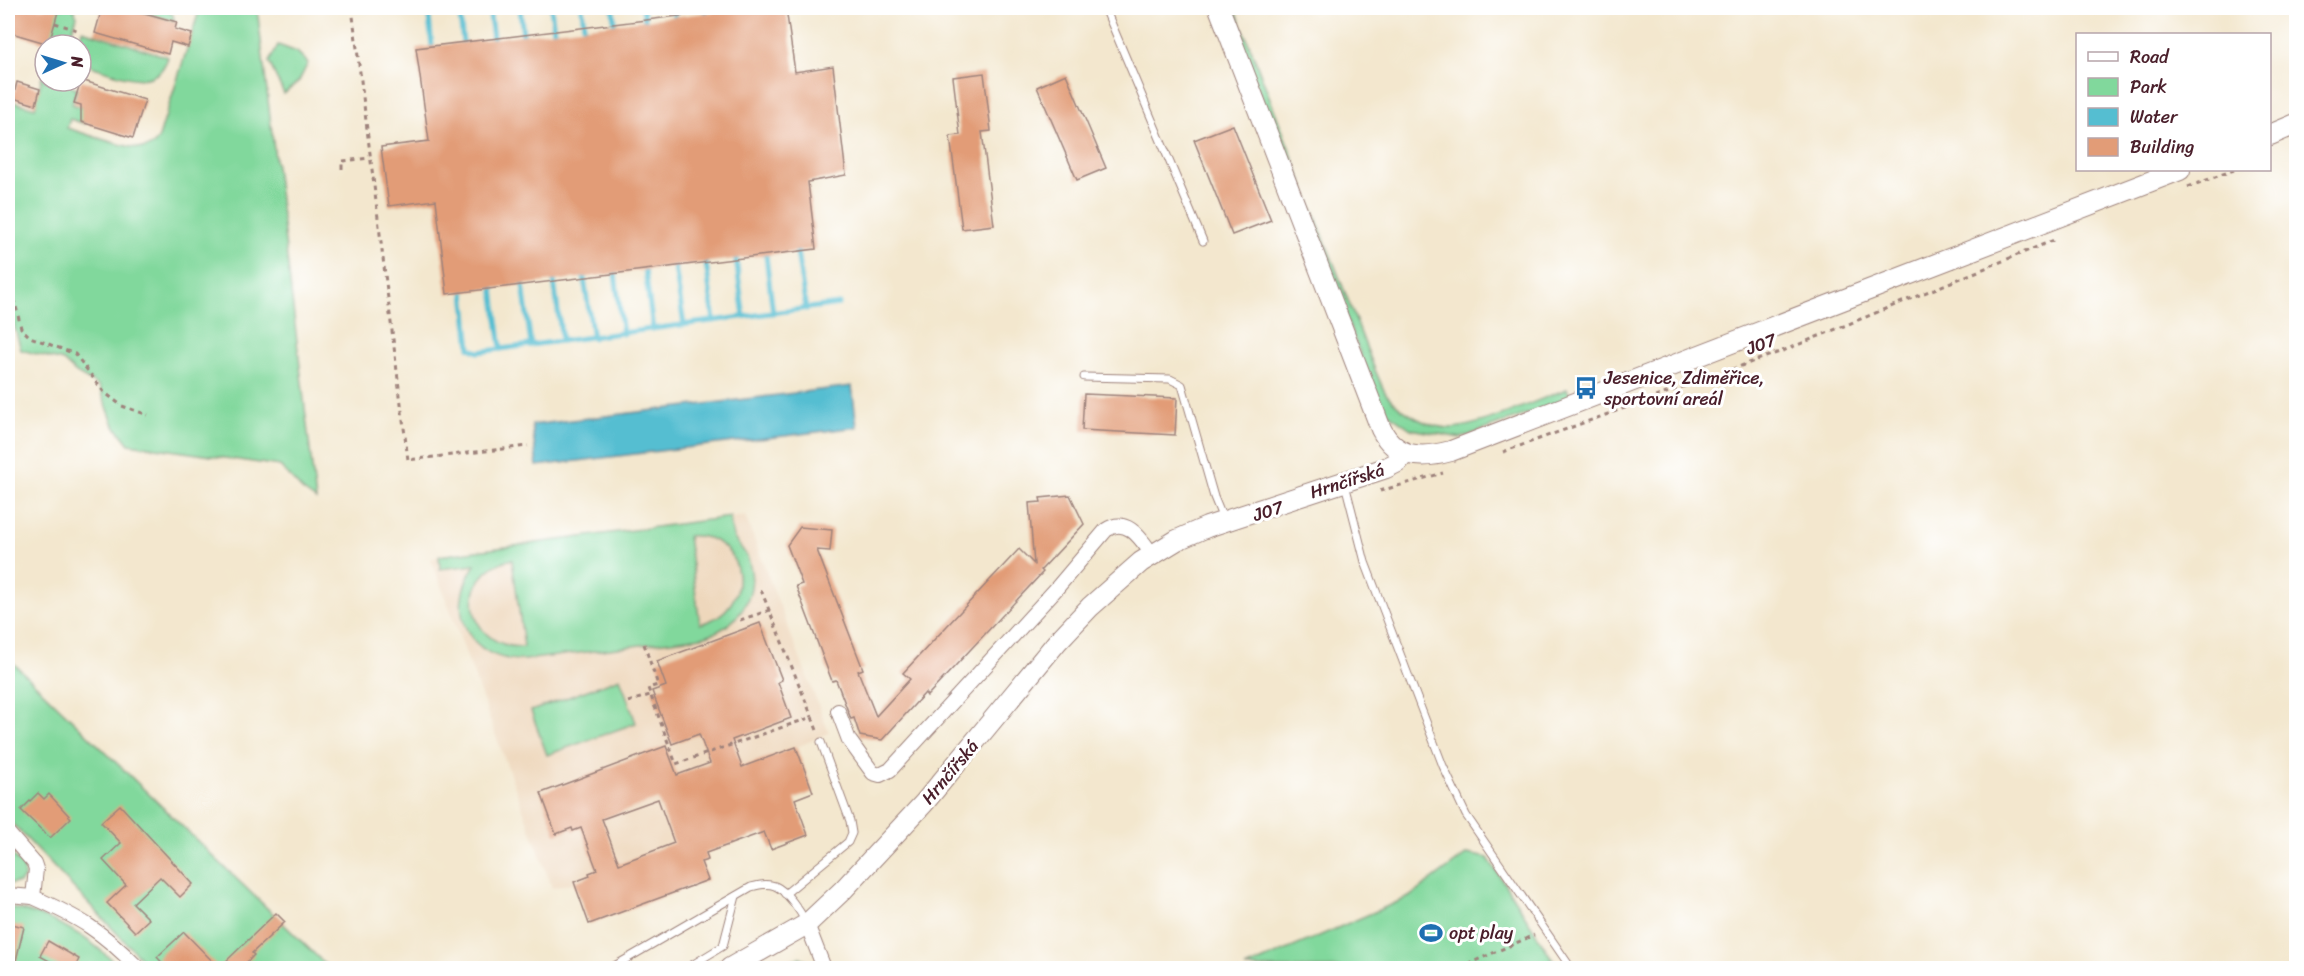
<svg xmlns="http://www.w3.org/2000/svg" width="2304" height="976" viewBox="0 0 2304 976" font-family="Sriracha,sans-serif">
<style>
.built{fill:#eed7bb}
.green{fill:#81d89c;stroke:#667c64;stroke-width:1.5;fill-rule:evenodd}
.water{fill:#55bed1;stroke:#506e7e;stroke-width:1.5}
.lines{fill:none;stroke-linecap:round;stroke-linejoin:round}
.stream{stroke:#55bed1;stroke-width:5}
.building{fill:#e29c77;fill-rule:evenodd}
.lane-casing{stroke:#9e837c;stroke-width:9}
.street-casing{stroke:#9e837c;stroke-width:16}
.secondary-casing{stroke:#9e837c;stroke-width:22}
.path{stroke:#9e837c;stroke-width:3;stroke-dasharray:4.5 4.5;stroke-linecap:butt}
.lane{stroke:#fff;stroke-width:7}
.street{stroke:#fff;stroke-width:14}
.secondary{stroke:#fff;stroke-width:20}
.labels{text-anchor:middle;stroke-width:6;stroke-linejoin:round;paint-order:stroke}
.street-label{font-size:18px;fill:#4a1f2b;stroke:#fff}
.poi-label{font-size:18px;fill:#4a1f2b;stroke:#fff;text-anchor:start}
</style>
<rect width="100%" height="100%" fill="#fff"/>
<filter id="ink" filterUnits="userSpaceOnUse"><feTurbulence type="fractalNoise" baseFrequency=".0167" numOctaves="2"/><feDisplacementMap in="SourceGraphic" scale="12" xChannelSelector="R" yChannelSelector="G"/><feConvolveMatrix kernelMatrix="1 2 1 2 8 2 1 2 1" color-interpolation-filters="sRGB"/></filter>
<filter id="wash" filterUnits="userSpaceOnUse"><feTurbulence type="fractalNoise" baseFrequency=".008" numOctaves="4" result="noise"/><feDisplacementMap in="SourceGraphic" scale="24" xChannelSelector="R" yChannelSelector="G"/><feGaussianBlur stdDeviation="1.35" result="paint"/><feColorMatrix in="noise" values="0 0 0 0 0 0 0 0 0 0 0 0 0 0 0 0 0 1.4 0 .05"/><feComposite in="paint" operator="in"/></filter>
<g filter="url(#wash)">
<rect width="100%" height="100%" fill="#f3e7ce"/>
<polygon class="built" points="745,516 829,733 797,747 813,792 795,799 808,835 771,849 757,812 758,834 717,849 715,845 704,848 708,860 701,863 708,880 589,924 574,882 552,888 431,559 439,556"/>
<g class="green">
<polygon points="58,8 73,8 77,16 67,45 48,45"/>
<polygon points="128,8 164,8 173,15 174,21"/>
<path d="M200,8H257L316,500L302,490L280,466L129,444L114,425L99,386L76,373L63,361L21,350L8,304V96L12,97L11,101L35,108L42,76L45,77V81H57L77,88L72,104L89,110L85,124L70,119L67,128C84,133 129,150 144,148C151,147 156,144 159,137Z"/>
<path d="M1227,8H1235L1375,370C1379,378 1382,388 1387,395C1401,412 1430,429 1452,428C1482,426 1537,400 1567,389L1571,398L1461,438L1411,429L1381,408Z"/>
<path d="M82,30L168,57C156,96 113,72 85,64L81,59V45H78Z"/>
<polygon points="278,45 297,52 308,63 299,81 284,94 269,62"/>
<path d="M730,517C731,523 731,530 733,536C736,544 745,550 748,559C761,596 737,628 702,637L525,660C468,662 444,610 475,565L440,569L439,556ZM688,536C747,532 758,610 700,624ZM512,559L524,647C464,649 454,572 512,559Z"/>
<polygon points="8,658 329,968 150,968 8,819"/>
<polygon points="620,678 636,723 547,755 531,711"/>
<polygon points="8,850 24,868 24,878 20,883 8,884"/>
<polygon points="1467,854 1488,858 1558,968 1245,968 1409,897"/>
<path d="M8,907C52,915 89,936 120,968H8Z"/>
<polygon points="800,957 807,960 811,968 777,968"/>
</g>
<polygon class="water" points="852,386 857,427 537,466 532,425"/>
<g class="lines">
<g class="stream">
<polyline points="428,8 432,46"/>
<polyline points="459,8 463,42"/>
<polyline points="489,8 493,38"/>
<polyline points="520,8 523,35"/>
<polyline points="551,8 554,31"/>
<polyline points="582,8 584,27"/>
<polyline points="613,8 614,23"/>
<polyline points="643,8 645,20"/>
<polyline points="674,8 675,16"/>
<polyline points="705,8 706,12"/>
<polyline points="797,252 806,309"/>
<polyline points="766,256 773,313"/>
<polyline points="736,259 744,317"/>
<polyline points="706,263 714,321"/>
<polyline points="675,267 684,325"/>
<polyline points="645,270 653,329"/>
<polyline points="615,274 623,334"/>
<polyline points="584,278 593,338"/>
<polyline points="554,281 562,341"/>
<polyline points="523,285 531,345"/>
<polyline points="493,289 501,349"/>
<polyline points="464,292 470,348 478,352 839,304"/>
</g>
</g>
<g id="blocks">
<g class="building">
<polygon points="8,8 59,8 49,44 8,32"/>
<polygon points="102,8 127,8 177,22 175,29 192,34 188,47 171,42 168,54 95,33"/>
<polygon points="744,8 786,8 795,72 833,66 846,175 808,182 816,249 447,294 436,200 389,206 381,147 429,141 416,48"/>
<polygon points="984,73 991,131 982,132 994,225 962,229 950,136 960,135 953,77"/>
<polygon points="1066,74 1106,168 1077,180 1037,87"/>
<polygon points="81,80 145,100 133,138 81,122 81,105 74,103"/>
<polygon points="17,82 40,89 36,105 13,98"/>
<polygon points="1233,125 1271,220 1232,235 1194,140"/>
<polygon points="1084,394 1177,398 1175,435 1082,430"/>
<polygon points="1070,495 1084,524 1041,570 1043,572 927,696 925,693 882,740 860,736 854,718 851,719 836,680 832,681 796,586 802,584 787,545 800,527 832,530 830,551 817,550 863,669 858,671 876,716 910,679 903,673 1019,549 1034,564 1029,503 1041,502 1040,498"/>
<path d="M760,623L782,680L778,682L791,718L732,740L742,767L796,747L813,792L795,799L808,835L771,849L764,832L706,853L708,860L701,862L708,880L589,924L574,882L590,876L589,873L597,870L581,828L573,831L572,828L556,834L541,793L666,746L677,775L710,763L699,734L672,744L652,691L666,686L657,661ZM658,799L674,843L619,864L602,819Z"/>
<polygon points="38,793 44,799 49,794 71,818 50,838 21,810"/>
<polygon points="120,805 193,884 180,897 160,877 133,903 149,919 135,932 107,903 126,885 103,860 121,843 101,822"/>
<polygon points="276,913 285,922 252,953 254,955 240,969 168,969 157,957 184,932 219,968"/>
<polygon points="8,923 24,927 14,969 8,969"/>
<polygon points="48,941 79,959 74,969 64,969 40,956"/>
</g>
</g>
</g>
<g filter="url(#ink)">
<use href="#blocks" fill-opacity="0" stroke="#9e837c" stroke-width="1.5"/>
<g class="lines">
<g class="lane-casing">
<g id="lane">
<polyline points="1105,8 1203,241"/>
<polyline points="1084,377 1170,379 1182,385 1214,497 1223,519"/>
<polyline points="1345,484 1365,562 1443,766 1466,815 1571,968"/>
<polyline points="785,894 848,842 852,833 850,821 821,742"/>
<path d="M611,968L751,887C759,885 767,883 775,886C787,891 800,911 806,922"/>
<polyline points="687,968 723,946 736,896"/>
</g>
</g>
<g class="street-casing">
<g id="street">
<path d="M838,711L849,740L873,773L880,775L890,770L1056,589L1106,530C1127,516 1141,539 1152,554"/>
<path d="M8,833L34,863L36,869L33,897C80,918 102,931 138,968"/>
<polyline points="8,895 33,897"/>
<polyline points="807,924 824,968"/>
</g>
</g>
<g class="secondary-casing">
<g id="secondary">
<path d="M1219,8L1381,429C1396,459 1422,459 1451,451L2180,170"/>
<polyline points="2270,135 2296,124"/>
<polyline points="730,968 807,924 843,890 924,803 1057,642 1090,607 1141,562 1177,540 1207,527 1386,468 1398,462 1404,454"/>
</g>
</g>
<g class="path">
<polyline points="352,8 408,460 528,446"/>
<polyline points="55,23 77,30"/>
<polyline points="342,169 342,161 370,158"/>
<polyline points="2188,187 2234,170"/>
<polyline points="8,272 21,328 30,337 75,354 104,392 122,406 148,415"/>
<polyline points="1503,452 1785,350 2054,240"/>
<polyline points="1380,491 1443,473"/>
<polyline points="761,590 812,717"/>
<polyline points="740,620 770,610"/>
<polyline points="644,644 658,685 648,688 676,764 812,717 818,733"/>
<polyline points="628,702 650,695"/>
<polyline points="1459,968 1534,935"/>
</g>
<use href="#lane" class="lane"/>
<use href="#street" class="street"/>
<use href="#secondary" class="secondary"/>
</g>
</g>
<defs>
<g id="bus-bare" transform="scale(1.8)"><path d="M-5-6H5V4H4V6H2V4H-2V6H-4V4H-5ZM-3.5-4V0h7V-4ZM-3.5 1.2v1.5H-2V1.2ZM2 1.2v1.5H3.5V1.2Z" fill="#1f6fb2" stroke="#fff" stroke-width="2.5" paint-order="stroke"/></g>
<g id="stadium-bare" transform="scale(1.8)"><path d="M0-5a6.5 5 0 1 0 0 10a6.5 5 0 1 0 0-10ZM-3.5-1.8h7v3.6h-7Z" fill="#1f6fb2" stroke="#fff" stroke-width="2.5" paint-order="stroke"/></g>
</defs>
<g fill-rule="evenodd">
<use href="#bus-bare" x="1586" y="388"/>
<use href="#stadium-bare" x="1431" y="933"/>
</g>
<g class="labels">
<g class="street-label">
<text transform="translate(1761 344) rotate(-20)" y="6">J07</text>
<text transform="translate(1347 481) rotate(-18)" y="6">Hrnčířská</text>
<text transform="translate(1268 511) rotate(-18)" y="6">J07</text>
<text transform="translate(950 772) rotate(-50)" y="6">Hrnčířská</text>
</g>
<g class="poi-label">
<text x="1604" y="384">Jesenice, Zdiměřice,<tspan x="1604" dy="21">sportovní areál</tspan></text>
<text x="1449" y="939">opt play</text>
</g>
</g>
<rect width="2304" height="976" fill="none" stroke="#fff" stroke-width="30"/>
<rect x="2076" y="33" width="195" height="138" fill="#ffffff" stroke="#b7a5aa" stroke-width="1.5"/>
<rect x="2088" y="52" width="30" height="9" fill="#ffffff" stroke="#b7a5aa" stroke-width="1.5"/>
<text x="2130" y="63" font-size="18" fill="#4a1f2b">Road</text>
<rect x="2088" y="78" width="30" height="18" fill="#81d89c" stroke="#b7a5aa" stroke-width="1.5"/>
<text x="2130" y="93" font-size="18" fill="#4a1f2b">Park</text>
<rect x="2088" y="108" width="30" height="18" fill="#55bed1" stroke="#b7a5aa" stroke-width="1.5"/>
<text x="2130" y="123" font-size="18" fill="#4a1f2b">Water</text>
<rect x="2088" y="138" width="30" height="18" fill="#e29c77" stroke="#b7a5aa" stroke-width="1.5"/>
<text x="2130" y="153" font-size="18" fill="#4a1f2b">Building</text>
<g transform="translate(63 63) rotate(86)"><circle r="28" fill="#ffffff" stroke="#b7a5aa" stroke-width="1.5"/>
<path d="M0-4.5L10 22L0 15L-10 22Z" fill="#1f6fb2"/>
<text y="-9" font-size="16" font-weight="bold" text-anchor="middle" fill="#4a1f2b">N</text>
</g>
</svg>
